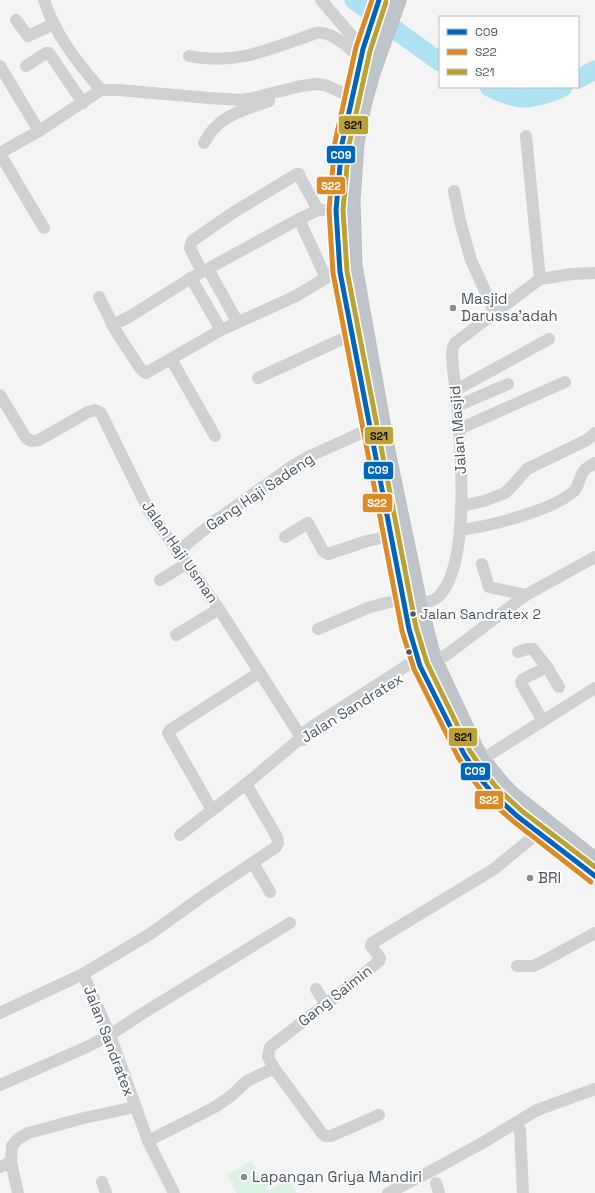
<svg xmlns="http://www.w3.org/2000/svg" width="595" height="1193" viewBox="0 0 595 1193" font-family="'Space Grotesk',sans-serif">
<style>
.green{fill:#d9f2e3}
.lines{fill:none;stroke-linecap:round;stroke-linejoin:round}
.river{stroke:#aee2f0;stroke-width:19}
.highway-casing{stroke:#b9bec3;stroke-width:19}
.minor{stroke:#ced0d2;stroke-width:12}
.highway{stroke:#bec4c9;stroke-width:17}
.bus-1-casing{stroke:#fff;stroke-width:8}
.bus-2-casing{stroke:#fff;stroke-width:8}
.bus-3-casing{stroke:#fff;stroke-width:8}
.bus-1{stroke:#0065bd;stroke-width:5}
.bus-2{stroke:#dc8a27;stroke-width:5}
.bus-3{stroke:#bca135;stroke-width:5}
.poi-dot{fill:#868d94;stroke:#fff;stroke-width:1.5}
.bus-dot{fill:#4a5661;stroke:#fff;stroke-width:1.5}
.labels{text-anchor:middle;stroke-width:4;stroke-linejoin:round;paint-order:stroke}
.bus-label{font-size:14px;fill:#4a5661;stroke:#fff;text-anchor:start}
.poi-label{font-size:15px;fill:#4a5661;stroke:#fff;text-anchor:start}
.street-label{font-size:15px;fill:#4a5661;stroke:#fff}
.line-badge{stroke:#fff;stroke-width:1.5}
.badge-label{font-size:11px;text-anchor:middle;font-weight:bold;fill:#fff}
.pale-badge-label{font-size:11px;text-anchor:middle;font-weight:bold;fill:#111}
</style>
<rect width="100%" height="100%" fill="#f4f4f4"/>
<polygon class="green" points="251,1161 268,1191 289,1179 297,1193 237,1193 227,1175"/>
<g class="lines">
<g class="river">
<polyline points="354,0 440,62"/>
<polyline points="578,79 595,70"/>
<path d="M489,87C499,92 510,97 521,98C531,99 555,92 563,87"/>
</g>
<g class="highway-casing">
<g id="highway">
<polyline points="379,0 363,49 342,144 336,210 340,272 409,629 420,666 464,754 479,777 493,794 517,816 538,833 595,876"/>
<polyline points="397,0 372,70 362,105 355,143 351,200 353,266 386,451 418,604 432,658 475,750 481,760 501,785 512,796 595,862"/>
</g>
</g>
<g class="minor">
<path d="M44,0C55,35 78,63 101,90"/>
<polyline points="321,0 363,49"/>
<polyline points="16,20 28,36 54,24"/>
<path d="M189,56C236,66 273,48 316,33C333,31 348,48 361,58"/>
<polyline points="0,66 39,131"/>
<polyline points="26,66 46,53 49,53 83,103"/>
<polyline points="526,136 540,279 572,274 595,273"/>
<path d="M204,143C218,115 242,111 269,101"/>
<polyline points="0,153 39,131 101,90 119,90 209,98 242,100 253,98 301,86 316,84 325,85 352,97"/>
<polyline points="0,154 44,228"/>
<polyline points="454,191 460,221 471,260 495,313"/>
<polyline points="299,219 326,278"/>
<polyline points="208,269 237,321"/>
<polyline points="202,272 190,248 192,241 234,212 297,174 299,174 300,177 318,210"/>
<polyline points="191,278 221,330"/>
<polyline points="99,297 117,333 140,368 144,372 146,373 221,330 296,296 326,278 340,272"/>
<polyline points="112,325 129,317 191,278 299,219 318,210 336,210"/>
<polyline points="171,359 215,436"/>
<polyline points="258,378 351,335"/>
<polyline points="456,390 549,339"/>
<polyline points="0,395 26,438 31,441 39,440 88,412 95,410 101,413 149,511 219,609 303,740"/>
<polyline points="457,406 508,384"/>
<polyline points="459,429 565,382"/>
<polyline points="461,506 484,501 505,493 513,485 527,469 587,440 595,433"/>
<path d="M460,530C487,527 554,510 574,491C579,486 579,478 583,472C586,468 591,465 595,463"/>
<polyline points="285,537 308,523 323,551 328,554 367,541 391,536"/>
<polyline points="177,552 215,521 291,467 308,457 370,429"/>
<polyline points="482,564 489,587 526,595"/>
<polyline points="160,580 186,564"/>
<path d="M418,604C426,603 435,601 440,595C472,560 460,439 456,392C455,381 450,357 453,347L455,343L540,279"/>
<polyline points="318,629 370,607 402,599"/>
<polyline points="176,635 219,609"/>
<polyline points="518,652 527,649 533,649 547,667 559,687"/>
<polyline points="543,721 522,685 521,682 523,679 547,667"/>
<polyline points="481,760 595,688"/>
<polyline points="212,810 168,733 170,730 260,672"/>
<polyline points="180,835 246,784 295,743 301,736 310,728 417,659 445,656 526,595 595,557"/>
<polyline points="253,863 270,892"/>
<polyline points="517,966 533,966 540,963 595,933"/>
<polyline points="83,974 110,1035 148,1141 174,1193"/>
<polyline points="316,989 325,1004"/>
<polyline points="0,1013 83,974 150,934 203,896 276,847 278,843 277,837 246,784"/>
<polyline points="274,1068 321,1132 325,1136 331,1136 379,1115"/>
<polyline points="0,1085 89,1046 110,1035 140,1015 290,923"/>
<polyline points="520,1130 523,1193"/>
<polyline points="148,1141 215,1107 231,1096 247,1081 274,1068 268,1057 270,1047 348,987 379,961 380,958 371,946 372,943 494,869 538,833"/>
<polyline points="11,1162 18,1193"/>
<polyline points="0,1167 11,1162 12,1146 18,1139 28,1133 84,1118 135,1107"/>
<polyline points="102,1182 106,1193"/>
<polyline points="436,1183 439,1193"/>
<polyline points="388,1193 431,1171 484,1142 537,1110 595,1089"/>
</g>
<use href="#highway" class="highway"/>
<g class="bus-1-casing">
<polyline id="bus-1" points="379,0 363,49 342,144 336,210 340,272 409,629 420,666 464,754 479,777 493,794 517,816 595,876"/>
</g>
<g class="bus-2-casing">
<polyline id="bus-2" points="372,0 356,47 335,142 329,210 333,273 402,631 414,669 458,757 474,781 488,799 513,821 591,882"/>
</g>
<g class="bus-3-casing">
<polyline id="bus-3" points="386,2 370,51 349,145 343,210 347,271 416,627 427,663 470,751 485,773 498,789 522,811 595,867"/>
</g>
<use href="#bus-1" class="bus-1"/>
<use href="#bus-2" class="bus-2"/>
<use href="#bus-3" class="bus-3"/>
</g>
<g class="poi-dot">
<circle cx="453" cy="308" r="4"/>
<circle cx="530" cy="878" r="4"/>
<circle cx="244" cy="1177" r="4"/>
</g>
<g class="bus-dot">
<circle cx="413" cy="614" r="3.5"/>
<circle cx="409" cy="652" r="3.5"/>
</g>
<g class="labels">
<g class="bus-label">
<text x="420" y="619">Jalan Sandratex 2</text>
</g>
<g class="poi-label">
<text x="461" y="304">Masjid<tspan x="461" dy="17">Darussa'adah</tspan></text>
<text x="538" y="883">BRI</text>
<text x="252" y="1182">Lapangan Griya Mandiri</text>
</g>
<g class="street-label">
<text transform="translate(458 430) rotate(-94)" y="5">Jalan Masjid</text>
<text transform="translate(260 492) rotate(-34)" y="5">Gang Haji Sadeng</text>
<text transform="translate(180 552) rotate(55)" y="5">Jalan Haji Usman</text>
<text transform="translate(352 708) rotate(-32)" y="5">Jalan Sandratex</text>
<text transform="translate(335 996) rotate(-38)" y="5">Gang Saimin</text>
<text transform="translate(109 1041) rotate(69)" y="5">Jalan Sandratex</text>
</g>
</g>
<g class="line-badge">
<rect x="338" y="115" width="31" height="20" rx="4" fill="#bca135"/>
<rect x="326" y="145" width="30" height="19" rx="4" fill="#0065bd"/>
<rect x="316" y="176" width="30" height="19" rx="4" fill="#dc8a27"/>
<rect x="364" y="426" width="30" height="19" rx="4" fill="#bca135"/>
<rect x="363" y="461" width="31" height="19" rx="4" fill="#0065bd"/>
<rect x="362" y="493" width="31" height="20" rx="4" fill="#dc8a27"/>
<rect x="448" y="727" width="30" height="20" rx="4" fill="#bca135"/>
<rect x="460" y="762" width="31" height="19" rx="4" fill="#0065bd"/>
<rect x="474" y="790" width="30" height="20" rx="4" fill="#dc8a27"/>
</g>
<g class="badge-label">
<text x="341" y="159">C09</text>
<text x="331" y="190">S22</text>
<text x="378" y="474">C09</text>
<text x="377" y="507">S22</text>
<text x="475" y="775">C09</text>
<text x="489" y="804">S22</text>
</g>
<g class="pale-badge-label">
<text x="353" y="129">S21</text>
<text x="379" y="440">S21</text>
<text x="463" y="741">S21</text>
</g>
<rect x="439" y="16" width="140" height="72" fill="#ffffff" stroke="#b7bbc0"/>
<rect x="447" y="29" width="20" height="6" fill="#0065bd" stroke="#b7bbc0"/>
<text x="475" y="36" font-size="12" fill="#4a5661">C09</text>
<rect x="447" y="49" width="20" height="6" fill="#dc8a27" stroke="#b7bbc0"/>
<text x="475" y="56" font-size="12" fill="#4a5661">S22</text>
<rect x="447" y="69" width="20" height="6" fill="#bca135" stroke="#b7bbc0"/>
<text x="475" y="76" font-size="12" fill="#4a5661">S21</text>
</svg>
